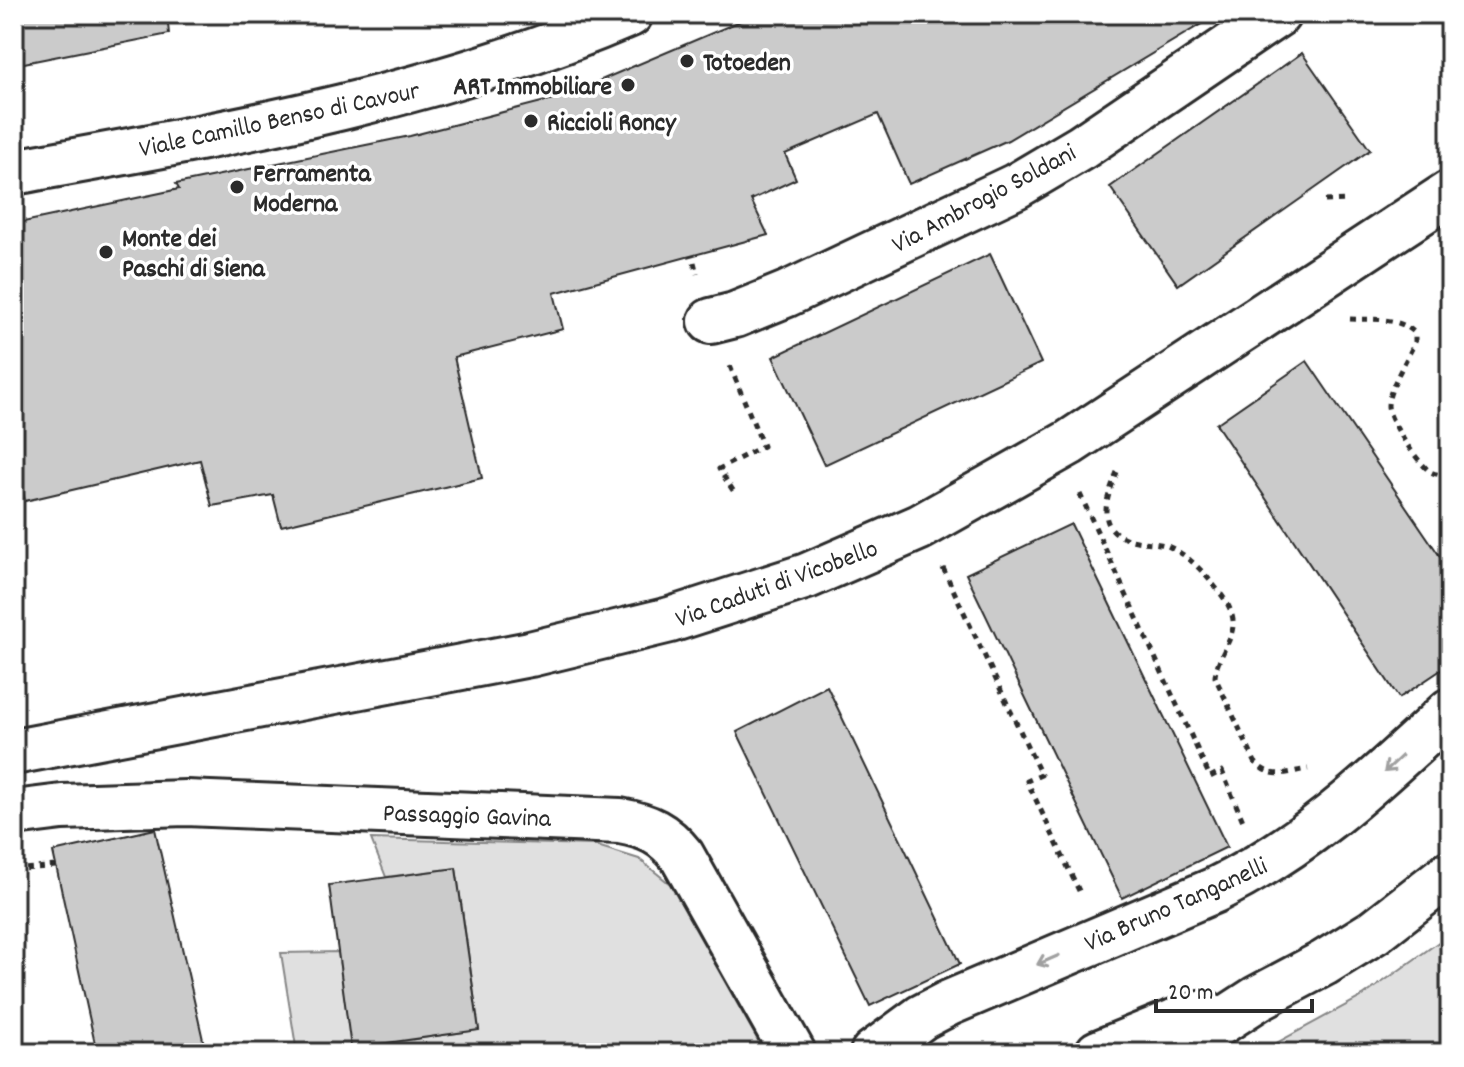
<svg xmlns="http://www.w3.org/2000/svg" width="1464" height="1067" viewBox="0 0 1464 1067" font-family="Dekko,sans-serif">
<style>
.green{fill:#e0e0e0;stroke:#868686;stroke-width:2}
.building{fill:#cbcbcb;stroke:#2b2b2b;stroke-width:2}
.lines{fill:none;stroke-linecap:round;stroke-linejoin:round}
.minor-casing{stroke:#2b2b2b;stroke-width:50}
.major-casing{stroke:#2b2b2b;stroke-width:50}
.path{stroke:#2b2b2b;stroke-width:5;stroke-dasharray:6 6;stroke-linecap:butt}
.minor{stroke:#fff;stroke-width:44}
.major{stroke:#fff;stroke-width:44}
.oneway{stroke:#a0a0a0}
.poi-dot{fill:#2b2b2b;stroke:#fff;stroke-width:3}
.labels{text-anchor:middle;stroke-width:7;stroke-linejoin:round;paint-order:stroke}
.poi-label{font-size:26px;font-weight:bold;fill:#2b2b2b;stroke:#fff;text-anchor:start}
.street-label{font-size:26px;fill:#2b2b2b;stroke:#fff}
</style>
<rect width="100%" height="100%" fill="#fff"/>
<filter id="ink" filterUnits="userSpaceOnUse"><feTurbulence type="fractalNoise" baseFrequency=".0125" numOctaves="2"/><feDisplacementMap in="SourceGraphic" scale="16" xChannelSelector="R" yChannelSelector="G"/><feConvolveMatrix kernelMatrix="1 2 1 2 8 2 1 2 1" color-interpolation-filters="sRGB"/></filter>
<g filter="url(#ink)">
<g class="green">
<polygon points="371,839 594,845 639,859 670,884 765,1053 297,1053 281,953 338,952 352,1048 479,1030 456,868 386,877"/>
<polygon points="1450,934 1450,1053 1258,1053 1363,996"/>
</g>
<g class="building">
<polygon points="14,14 167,14 169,34 14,65"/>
<polygon points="757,14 1218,14 1008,140 909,184 878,114 785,154 796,179 751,200 768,235 554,293 563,329 454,357 482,478 281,526 273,495 212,506 200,460 25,501 14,455 14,224 179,189 176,184 410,136 561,97"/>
<polygon points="1302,53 1370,150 1178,285 1110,187"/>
<polygon points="990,254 1041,363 824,465 773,357"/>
<polygon points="1307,361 1450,571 1450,664 1399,698 1216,424"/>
<polygon points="1071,524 1227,847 1122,898 966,574"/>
<polygon points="827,686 960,964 870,1006 737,732"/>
<polygon points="155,829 206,1053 97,1053 53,852"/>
<polygon points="456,868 479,1030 351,1048 329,885"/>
</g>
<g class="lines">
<g class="minor-casing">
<g id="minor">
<polyline points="711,321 735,315 787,294 1016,186 1082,147 1278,14"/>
<polyline points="14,752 530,654 670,620 807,576 920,527 1069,443 1450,193"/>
<path d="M14,813L62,807L186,803L620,821C648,826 664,833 682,856L793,1053"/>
<path d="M873,1053L922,1017L949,1003L1215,890C1309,844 1374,781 1450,711"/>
</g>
</g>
<g class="major-casing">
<g id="major">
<path d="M14,172C224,134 433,99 630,14"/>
<polyline points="1098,1053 1174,1022 1205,1013"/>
<polyline points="1173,1053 1258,998 1324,963 1374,932 1450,873"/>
</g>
</g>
<g class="path">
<polyline points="1325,201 1348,200"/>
<polyline points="694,262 697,274"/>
<path d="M1350,319C1373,320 1397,316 1415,333V342C1408,358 1388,389 1388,406C1389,421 1415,458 1427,469C1433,475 1442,475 1450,475"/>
<polyline points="730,366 763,446 719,469 736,495"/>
<path d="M1117,472C1108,496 1093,527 1128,539C1140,543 1153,542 1165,545C1184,552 1200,568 1212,583C1221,594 1231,605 1233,620C1235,640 1216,657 1215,677L1255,762C1272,781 1286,772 1308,769"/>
<polyline points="1080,494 1210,777 1222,771 1243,821"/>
<polyline points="943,568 1041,775 1027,781 1081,895"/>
<polyline points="14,870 56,866"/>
</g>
<use href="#minor" class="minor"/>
<use href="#major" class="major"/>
</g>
<defs><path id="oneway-shaft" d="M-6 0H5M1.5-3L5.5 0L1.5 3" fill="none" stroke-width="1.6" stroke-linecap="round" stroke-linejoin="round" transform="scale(2)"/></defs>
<g class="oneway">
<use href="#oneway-shaft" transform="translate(1393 764) rotate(137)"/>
<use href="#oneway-shaft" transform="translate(1048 960) rotate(157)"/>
</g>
</g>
<g class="poi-dot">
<circle cx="687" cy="61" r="8"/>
<circle cx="628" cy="85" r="8"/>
<circle cx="531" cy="121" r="8"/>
<circle cx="237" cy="187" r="8"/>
<circle cx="106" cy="252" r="8"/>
</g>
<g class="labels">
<g class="poi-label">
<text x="703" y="70">Totoeden</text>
<text x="612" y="94" text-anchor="end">ART Immobiliare</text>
<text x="547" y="130">Riccioli Roncy</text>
<text x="253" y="181">Ferramenta<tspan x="253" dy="30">Moderna</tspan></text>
<text x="122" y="246">Monte dei<tspan x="122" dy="30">Paschi di Siena</tspan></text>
</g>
<g class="street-label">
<text transform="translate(279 118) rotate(-12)" y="9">Viale Camillo Benso di Cavour</text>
<text transform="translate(983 197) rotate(-28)" y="9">Via Ambrogio Soldani</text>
<text transform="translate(776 582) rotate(-20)" y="9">Via Caduti di Vicobello</text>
<text transform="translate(467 814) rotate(2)" y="9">Passaggio Gavina</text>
<text transform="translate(1175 903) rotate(-24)" y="9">Via Bruno Tanganelli</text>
</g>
</g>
<rect width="1464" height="1067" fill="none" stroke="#fff" stroke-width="48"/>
<rect x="24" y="24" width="1416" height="1019" fill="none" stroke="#2b2b2b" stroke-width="3" filter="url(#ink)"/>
<path d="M1156 999v12h156v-12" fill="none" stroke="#2b2b2b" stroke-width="4"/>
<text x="1168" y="999" font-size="24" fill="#2b2b2b" stroke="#ffffff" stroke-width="6" paint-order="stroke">20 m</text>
</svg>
